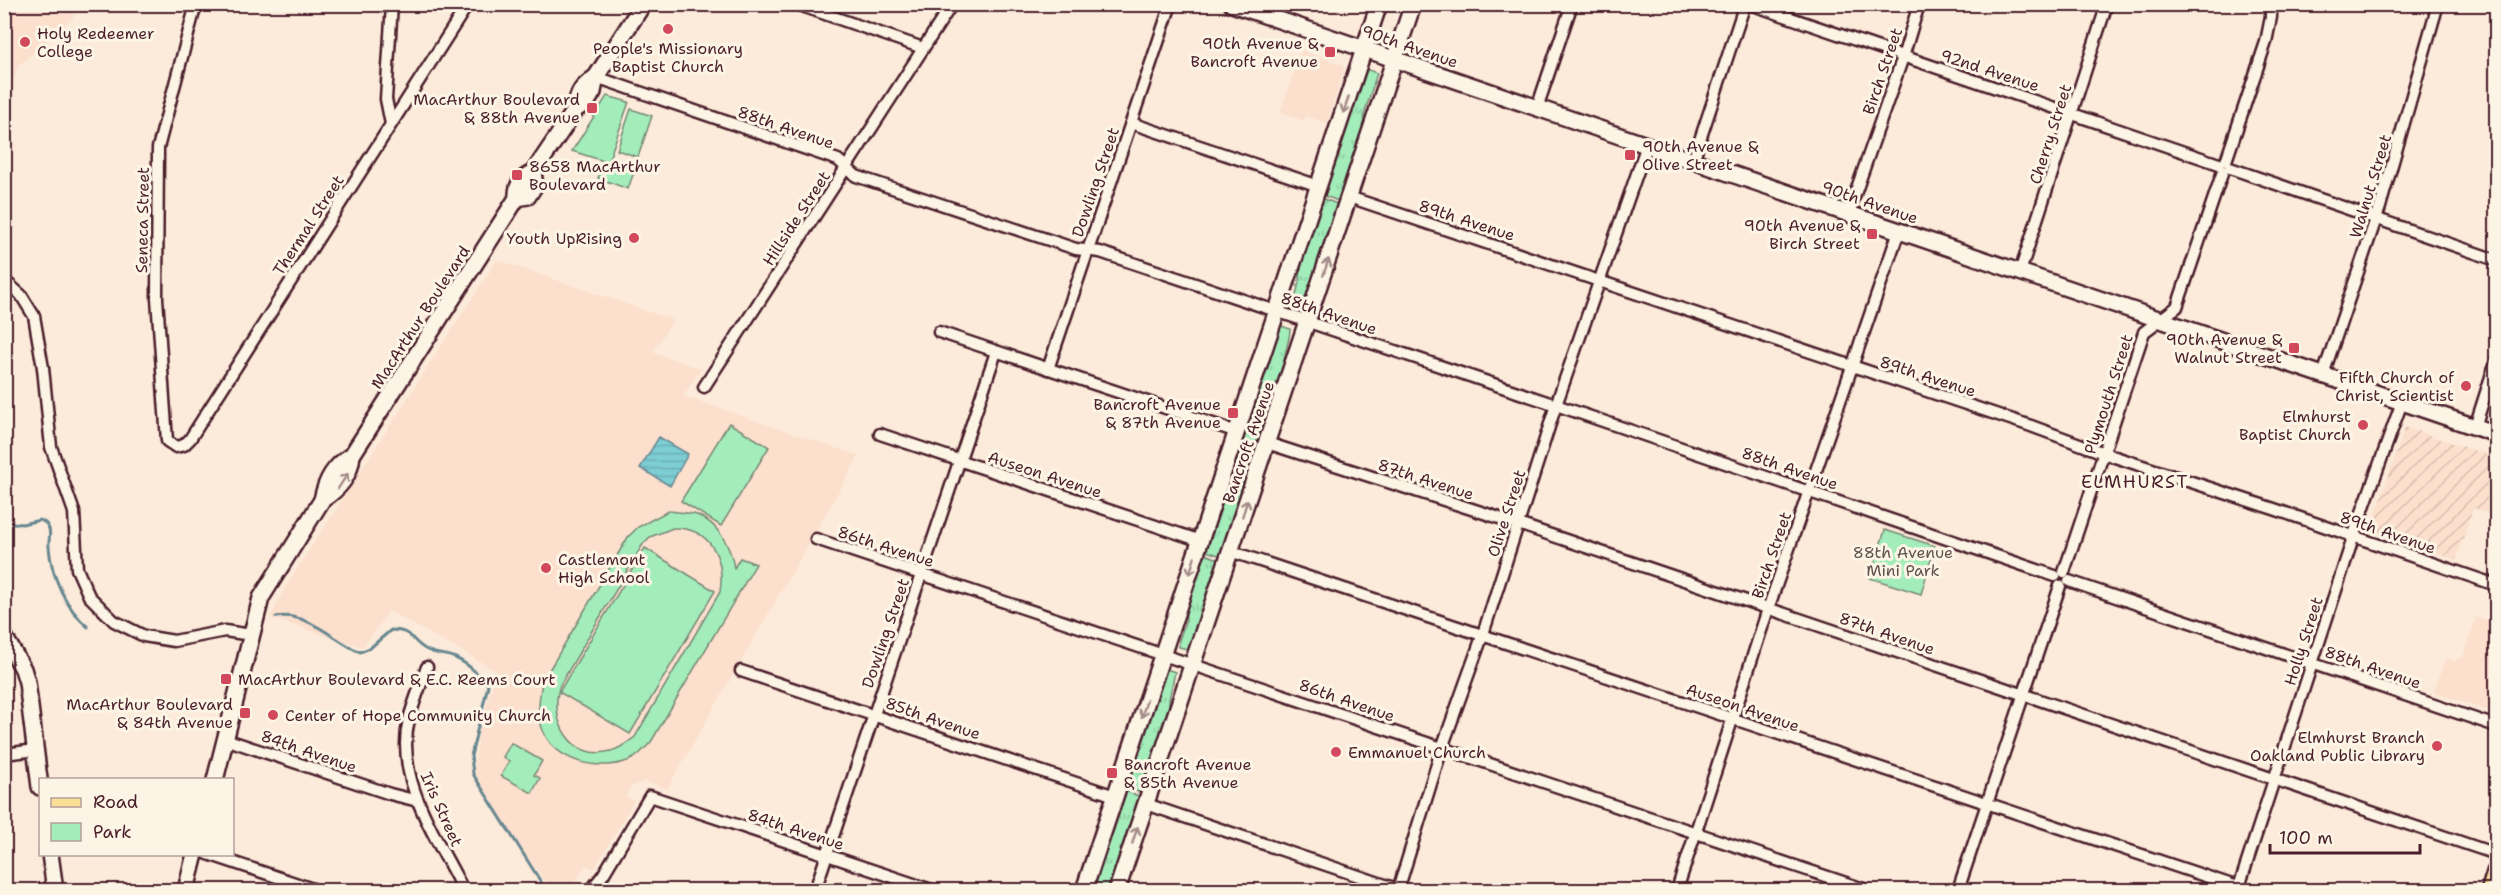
<svg xmlns="http://www.w3.org/2000/svg" width="2501" height="895" viewBox="0 0 2501 895" font-family="'Shantell Sans',sans-serif">
<style>
.built{fill:#fcdfcd}
.industrial{fill:url(#industrial-furrows)}
.grass{fill:url(#grass-tufts);stroke:#768673;stroke-width:1.5}
.park{fill:#a3edbb;stroke:#768673;stroke-width:1.5;fill-rule:evenodd}
.water{fill:url(#water-rules);stroke:#688790;stroke-width:1.5}
.lines{fill:none;stroke-linecap:round;stroke-linejoin:round}
.stream{stroke:#688790;stroke-width:3}
.street-casing{stroke:#4a1f2b;stroke-width:15}
.secondary-casing{stroke:#4a1f2b;stroke-width:20}
.primary-casing{stroke:#4a1f2b;stroke-width:21}
.street{stroke:#fcf5e5;stroke-width:10}
.secondary{stroke:#fcf5e5;stroke-width:15}
.primary{stroke:#fadf96;stroke-width:16}
.oneway{stroke:#a38a88}
.poi-dot{fill:#d1495b;stroke:#fcf5e5;stroke-width:2}
.labels{text-anchor:middle;stroke-width:6;stroke-linejoin:round;paint-order:stroke}
.poi-label{font-size:16px;fill:#4a1f2b;stroke:#fcf5e5;text-anchor:end}
.street-label{font-size:16px;fill:#4a1f2b;stroke:#fcf5e5}
.park-label{font-size:16px;fill:#60524f;stroke:#fcf5e5}
.neighbourhood-label{font-size:18px;letter-spacing:1.5px;fill:#4a1f2b;stroke:#fcf5e5}
</style>
<defs>
<pattern id="industrial-furrows" width="10" height="10" patternUnits="userSpaceOnUse" patternTransform="scale(1.5)"><rect width="10" height="10" fill="#fcdfcd"/><path d="M-1 1l2-2M0 10L10 0M9 11l2-2" fill="none" stroke="#dabfb0"/></pattern>
<pattern id="grass-tufts" width="24" height="20" patternUnits="userSpaceOnUse" patternTransform="scale(1.5)"><rect width="24" height="20" fill="#a3edbb"/><path d="M3 7l-1-3M5 7V3M7 7l1-3M15 17l-1-3M17 17v-4M19 17l1-3" fill="none" stroke="#8ecba1"/></pattern>
<pattern id="water-rules" width="6" height="5" patternUnits="userSpaceOnUse" patternTransform="scale(1.5)"><rect width="6" height="5" fill="#7ccdd4"/><path d="M0 2.5h6" fill="none" stroke="#6db0b6"/></pattern>
</defs>
<rect width="100%" height="100%" fill="#fcebda"/>
<filter id="ink" filterUnits="userSpaceOnUse"><feTurbulence type="fractalNoise" baseFrequency=".0167" numOctaves="2"/><feDisplacementMap in="SourceGraphic" scale="12" xChannelSelector="R" yChannelSelector="G"/><feConvolveMatrix kernelMatrix="1 2 1 2 8 2 1 2 1" color-interpolation-filters="sRGB"/></filter>
<g filter="url(#ink)">
<g class="built">
<polygon points="5,4 74,5 73,18 18,66 5,109"/>
<polygon points="1302,50 1343,66 1343,72 1327,123 1306,116 1304,121 1280,112"/>
<polygon points="497,260 673,320 653,352 701,369 683,396 859,456 667,789 644,781 631,787 625,796 634,801 594,869 586,865 570,890 553,890 514,841 474,770 479,730 497,671 389,611 363,647 270,618 285,588"/>
<polygon points="2476,617 2496,625 2496,714 2434,692 2445,658 2456,662 2457,658 2462,659"/>
</g>
<polygon class="industrial" points="2405,427 2496,458 2496,516 2473,508 2456,560 2370,531"/>
<g class="grass">
<polygon points="1365,69 1377,73 1364,115 1364,128 1341,202 1322,195"/>
<polygon points="1321,198 1340,205 1304,309 1294,305 1300,277 1298,268"/>
<path d="M1279,325L1290,329C1290,342 1283,353 1284,366L1258,448L1240,442Z"/>
<polygon points="1238,446 1257,452 1222,556 1203,550"/>
<polygon points="1202,553 1221,560 1190,650 1179,647 1179,640 1186,620 1185,605"/>
<polygon points="1164,668 1175,672 1169,700 1169,713 1142,793 1124,787"/>
<polygon points="1123,790 1141,797 1110,890 1090,890"/>
</g>
<g class="park">
<polygon points="607,96 629,102 608,162 634,172 628,189 598,178 604,161 572,151"/>
<polygon points="631,109 652,116 638,157 617,150"/>
<polygon points="729,423 769,447 721,526 681,501"/>
<path d="M668,511C677,512 688,512 697,515C718,523 731,547 734,568L740,558L756,564L651,742C646,747 640,754 634,758C606,773 558,764 544,733C536,716 539,700 542,682L628,537L638,527ZM673,528C711,527 725,559 720,592L635,737C627,743 620,749 611,751C571,762 548,720 560,685L643,544L650,537Z"/>
<polygon points="1885,530 1935,546 1921,594 1870,578"/>
<polygon points="645,548 715,591 630,734 559,692"/>
<polygon points="511,743 542,761 534,775 540,778 532,793 501,776 509,761 503,757"/>
</g>
<polygon class="water" points="659,437 688,454 670,486 640,468"/>
<g class="lines">
<g class="stream">
<path d="M4,522L22,524L40,520C44,522 47,523 49,529C51,535 48,541 49,547C51,575 66,609 88,627"/>
<path d="M276,617C307,611 333,640 360,652L370,648L391,630C413,630 411,642 427,650C435,654 442,654 450,656C466,661 477,673 488,685L471,756L473,774L546,890"/>
</g>
<g class="street-casing">
<g id="street">
<polyline points="196,4 158,148 157,298 167,441 176,447 184,445 190,439 468,4"/>
<polyline points="796,4 923,48"/>
<polyline points="1750,4 2219,164"/>
<polyline points="596,77 838,160 856,176 1076,249 1100,252 1556,405 2055,576"/>
<polyline points="1537,108 1572,4"/>
<polyline points="1131,123 1319,186"/>
<polyline points="391,124 386,99 392,4"/>
<polyline points="1693,161 1745,4"/>
<polyline points="2226,161 2266,42 2271,17 2271,4"/>
<polyline points="2230,168 2496,260"/>
<polyline points="1349,197 2031,426 2112,456 2274,509 2496,585"/>
<polyline points="1848,214 1903,57 1919,4"/>
<polyline points="2020,272 2107,4"/>
<polyline points="4,280 21,295 34,316 43,368 51,447 74,512 77,569 89,596 114,621 144,636 174,641 225,631 251,635"/>
<polyline points="939,332 1237,432"/>
<polyline points="1048,369 1171,4"/>
<polyline points="2323,375 2380,207 2438,4"/>
<polyline points="704,387 952,4"/>
<polyline points="2475,427 2496,361"/>
<polyline points="880,434 1201,541"/>
<polyline points="1267,443 1518,524 2496,854"/>
<polyline points="816,539 1867,890"/>
<polyline points="1230,551 2247,890"/>
<polyline points="2064,572 2144,332 2177,307 2223,171"/>
<polyline points="2069,581 2496,726"/>
<path d="M427,667C421,684 414,701 409,719C394,780 438,839 463,890"/>
<polyline points="741,671 1115,796"/>
<polyline points="225,739 390,794 418,801"/>
<polyline points="4,754 36,750"/>
<polyline points="1146,804 1400,890"/>
<polyline points="208,854 316,890"/>
<polyline points="591,890 603,875 650,796 932,890"/>
<polyline points="815,890 996,352"/>
<polyline points="1398,890 1442,748 1483,634 1556,405 1647,145"/>
<polyline points="1677,890 1768,609 1899,231"/>
<polyline points="1958,890 2060,586"/>
<polyline points="2238,890 2356,529 2402,402"/>
</g>
</g>
<g class="secondary-casing">
<g id="secondary">
<polyline points="1232,4 2496,434"/>
<path d="M576,109C577,92 583,86 596,77"/>
<polyline points="517,198 528,196 535,185 533,173"/>
<path d="M322,500C340,488 350,476 352,455"/>
<polyline points="4,636 23,669 27,682 40,787"/>
<path d="M215,780L261,598L322,500C326,480 334,466 352,455L517,198C516,185 521,178 533,173L576,109L587,102L593,92L596,77L643,4"/>
<polyline points="50,854 55,890"/>
<polyline points="186,890 195,854"/>
<polyline points="1084,890 1379,4"/>
<polyline points="1117,890 1413,4"/>
</g>
</g>
<g class="primary-casing">
<polyline id="primary" points="2490,890 2496,871"/>
</g>
<use href="#street" class="street"/>
<use href="#secondary" class="secondary"/>
<use href="#primary" class="primary"/>
</g>
<defs><path id="oneway-shaft" d="M-6 0H5M1.5-3L5.5 0L1.5 3" fill="none" stroke-width="1.6" stroke-linecap="round" stroke-linejoin="round" transform="scale(1.5)"/></defs>
<g class="oneway">
<use href="#oneway-shaft" transform="translate(1346 105) rotate(108)"/>
<use href="#oneway-shaft" transform="translate(1326 267) rotate(-72)"/>
<use href="#oneway-shaft" transform="translate(343 481) rotate(-57)"/>
<use href="#oneway-shaft" transform="translate(1245 508) rotate(-72)"/>
<use href="#oneway-shaft" transform="translate(1192 566) rotate(108)"/>
<use href="#oneway-shaft" transform="translate(1144 709) rotate(108)"/>
<use href="#oneway-shaft" transform="translate(1135 835) rotate(-72)"/>
</g>
</g>
<g class="poi-dot">
<circle cx="668" cy="29" r="6"/>
<circle cx="25" cy="42" r="6"/>
<rect x="1324" y="46" width="12" height="12" rx="3"/>
<rect x="586" y="102" width="12" height="12" rx="3"/>
<rect x="1624" y="149" width="12" height="12" rx="3"/>
<rect x="511" y="169" width="12" height="12" rx="3"/>
<rect x="1866" y="228" width="12" height="12" rx="3"/>
<circle cx="634" cy="238" r="6"/>
<rect x="2288" y="342" width="12" height="12" rx="3"/>
<circle cx="2466" cy="386" r="6"/>
<rect x="1227" y="407" width="12" height="12" rx="3"/>
<circle cx="2363" cy="425" r="6"/>
<circle cx="546" cy="568" r="6"/>
<rect x="220" y="673" width="12" height="12" rx="3"/>
<rect x="239" y="707" width="12" height="12" rx="3"/>
<circle cx="273" cy="715" r="6"/>
<circle cx="2437" cy="746" r="6"/>
<circle cx="1336" cy="752" r="6"/>
<rect x="1106" y="767" width="12" height="12" rx="3"/>
</g>
<g class="labels">
<g class="poi-label">
<text x="37" y="39" text-anchor="start">Holy Redeemer<tspan x="37" dy="18">College</tspan></text>
<text x="1318" y="49">90th Avenue &amp;<tspan x="1318" dy="18">Bancroft Avenue</tspan></text>
<text x="668" y="54" text-anchor="middle">People's Missionary<tspan x="668" dy="18">Baptist Church</tspan></text>
<text x="580" y="105">MacArthur Boulevard<tspan x="580" dy="18">&amp; 88th Avenue</tspan></text>
<text x="1642" y="152" text-anchor="start">90th Avenue &amp;<tspan x="1642" dy="18">Olive Street</tspan></text>
<text x="529" y="172" text-anchor="start">8658 MacArthur<tspan x="529" dy="18">Boulevard</tspan></text>
<text x="1860" y="231">90th Avenue &amp;<tspan x="1860" dy="18">Birch Street</tspan></text>
<text x="622" y="244">Youth UpRising</text>
<text x="2282" y="345">90th Avenue &amp;<tspan x="2282" dy="18">Walnut Street</tspan></text>
<text x="2454" y="383">Fifth Church of<tspan x="2454" dy="18">Christ, Scientist</tspan></text>
<text x="1221" y="410">Bancroft Avenue<tspan x="1221" dy="18">&amp; 87th Avenue</tspan></text>
<text x="2351" y="422">Elmhurst<tspan x="2351" dy="18">Baptist Church</tspan></text>
<text x="558" y="565" text-anchor="start">Castlemont<tspan x="558" dy="18">High School</tspan></text>
<text x="238" y="685" text-anchor="start">MacArthur Boulevard &amp; E.C. Reems Court</text>
<text x="233" y="710">MacArthur Boulevard<tspan x="233" dy="18">&amp; 84th Avenue</tspan></text>
<text x="285" y="721" text-anchor="start">Center of Hope Community Church</text>
<text x="2425" y="743">Elmhurst Branch<tspan x="2425" dy="18">Oakland Public Library</tspan></text>
<text x="1348" y="758" text-anchor="start">Emmanuel Church</text>
<text x="1124" y="770" text-anchor="start">Bancroft Avenue<tspan x="1124" dy="18">&amp; 85th Avenue</tspan></text>
</g>
<g class="street-label">
<text transform="translate(1410 46) rotate(19)" y="6">90th Avenue</text>
<text transform="translate(1990 70) rotate(18)" y="6">92nd Avenue</text>
<text transform="translate(1882 71) rotate(-71)" y="6">Birch Street</text>
<text transform="translate(786 127) rotate(19)" y="6">88th Avenue</text>
<text transform="translate(2050 134) rotate(-72)" y="6">Cherry Street</text>
<text transform="translate(1095 182) rotate(-71)" y="6">Dowling Street</text>
<text transform="translate(2370 186) rotate(-73)" y="6">Walnut Street</text>
<text transform="translate(1870 202) rotate(19)" y="6">90th Avenue</text>
<text transform="translate(796 218) rotate(-57)" y="6">Hillside Street</text>
<text transform="translate(142 220) rotate(-89)" y="6">Seneca Street</text>
<text transform="translate(1467 220) rotate(18)" y="6">89th Avenue</text>
<text transform="translate(308 225) rotate(-57)" y="6">Thermal Street</text>
<text transform="translate(1329 313) rotate(19)" y="6">88th Avenue</text>
<text transform="translate(420 317) rotate(-57)" y="6">MacArthur Boulevard</text>
<text transform="translate(1928 376) rotate(18)" y="6">89th Avenue</text>
<text transform="translate(2108 394) rotate(-72)" y="6">Plymouth Street</text>
<text transform="translate(1248 442) rotate(-71)" y="6">Bancroft Avenue</text>
<text transform="translate(1790 468) rotate(19)" y="6">88th Avenue</text>
<text transform="translate(1045 474) rotate(18)" y="6">Auseon Avenue</text>
<text transform="translate(1426 479) rotate(18)" y="6">87th Avenue</text>
<text transform="translate(1506 513) rotate(-72)" y="6">Olive Street</text>
<text transform="translate(2388 532) rotate(19)" y="6">89th Avenue</text>
<text transform="translate(886 546) rotate(18)" y="6">86th Avenue</text>
<text transform="translate(1771 555) rotate(-71)" y="6">Birch Street</text>
<text transform="translate(885 633) rotate(-71)" y="6">Dowling Street</text>
<text transform="translate(1887 633) rotate(19)" y="6">87th Avenue</text>
<text transform="translate(2303 641) rotate(-72)" y="6">Holly Street</text>
<text transform="translate(2373 667) rotate(19)" y="6">88th Avenue</text>
<text transform="translate(1347 700) rotate(19)" y="6">86th Avenue</text>
<text transform="translate(1743 707) rotate(19)" y="6">Auseon Avenue</text>
<text transform="translate(933 718) rotate(19)" y="6">85th Avenue</text>
<text transform="translate(309 751) rotate(19)" y="6">84th Avenue</text>
<text transform="translate(442 809) rotate(66)" y="6">Iris Street</text>
<text transform="translate(796 829) rotate(18)" y="6">84th Avenue</text>
</g>
<g class="park-label">
<text x="1903" y="558">88th Avenue<tspan x="1903" dy="18">Mini Park</tspan></text>
</g>
<g class="neighbourhood-label">
<text x="2135" y="488">ELMHURST</text>
</g>
</g>
<rect width="2501" height="895" fill="none" stroke="#fcf5e5" stroke-width="24"/>
<rect x="12" y="12" width="2477" height="871" fill="none" stroke="#4a1f2b" stroke-width="2" filter="url(#ink)"/>
<rect x="39" y="778" width="195" height="78" fill="#fcf5e5" stroke="#b59f9b" stroke-width="1.5"/>
<rect x="51" y="798" width="30" height="9" fill="#fadf96" stroke="#b59f9b" stroke-width="1.5"/>
<text x="93" y="808" font-size="18" fill="#4a1f2b">Road</text>
<rect x="51" y="823" width="30" height="18" fill="#a3edbb" stroke="#b59f9b" stroke-width="1.5"/>
<text x="93" y="838" font-size="18" fill="#4a1f2b">Park</text>
<path d="M2270 844v9h150v-9" fill="none" stroke="#4a1f2b" stroke-width="3"/>
<text x="2279" y="844" font-size="18" fill="#4a1f2b" stroke="#fcf5e5" stroke-width="4.5" paint-order="stroke">100 m</text>
</svg>
